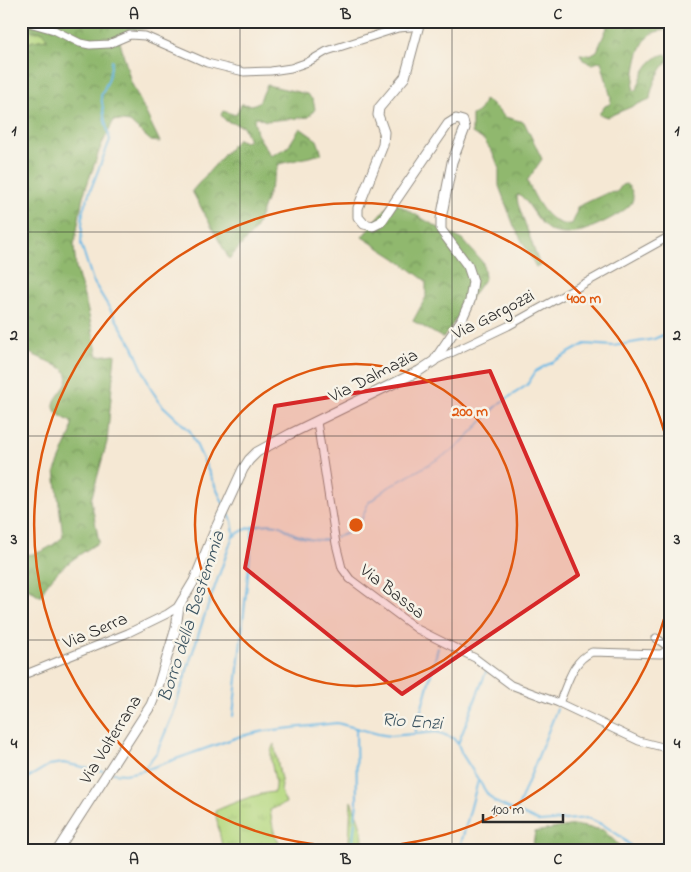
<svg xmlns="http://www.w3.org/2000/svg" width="691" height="872" viewBox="0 0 691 872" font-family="'Indie Flower',sans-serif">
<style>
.grass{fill:url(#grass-tufts);stroke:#708256}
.forest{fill:url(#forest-crowns);stroke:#5e724c}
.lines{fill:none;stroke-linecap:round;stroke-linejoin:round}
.stream{stroke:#6bb9e5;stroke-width:2}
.minor-casing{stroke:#908a80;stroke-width:9}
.major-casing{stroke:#908a80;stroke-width:11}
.minor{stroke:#fff;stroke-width:7}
.major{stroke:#fff;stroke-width:9}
.marked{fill:#d62828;fill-opacity:0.2;stroke:#d62828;stroke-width:4;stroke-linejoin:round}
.grid{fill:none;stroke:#2b2b2b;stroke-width:1;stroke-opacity:0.55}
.ring{fill:none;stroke:#df570e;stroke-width:2.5}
.labels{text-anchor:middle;stroke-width:5;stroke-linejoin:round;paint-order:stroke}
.street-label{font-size:18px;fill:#2b2b2b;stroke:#f7f3e8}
.water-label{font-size:19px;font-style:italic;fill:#3e5663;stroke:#f7f3e8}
.centre{fill:#df570e;stroke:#f7f3e8;stroke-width:2.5}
.ring-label{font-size:15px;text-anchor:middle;font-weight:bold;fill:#df570e;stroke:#f7f3e8;stroke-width:5;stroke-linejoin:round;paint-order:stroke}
.neatline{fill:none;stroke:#2b2b2b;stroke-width:2}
.grid-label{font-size:16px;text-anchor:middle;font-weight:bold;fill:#2b2b2b}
</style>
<defs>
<pattern id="grass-tufts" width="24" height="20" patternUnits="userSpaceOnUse" patternTransform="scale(1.25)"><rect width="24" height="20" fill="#b5d880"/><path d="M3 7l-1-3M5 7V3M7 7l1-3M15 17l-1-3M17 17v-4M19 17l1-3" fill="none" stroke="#9cba6f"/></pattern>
<pattern id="forest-crowns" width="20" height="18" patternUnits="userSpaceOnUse" patternTransform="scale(1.25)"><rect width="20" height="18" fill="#90b86e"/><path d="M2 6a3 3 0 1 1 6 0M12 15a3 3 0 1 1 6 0" fill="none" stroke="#76965b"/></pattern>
</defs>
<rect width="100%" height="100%" fill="#f7f3e8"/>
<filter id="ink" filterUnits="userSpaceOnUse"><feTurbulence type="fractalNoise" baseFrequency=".02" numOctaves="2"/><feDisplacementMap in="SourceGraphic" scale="10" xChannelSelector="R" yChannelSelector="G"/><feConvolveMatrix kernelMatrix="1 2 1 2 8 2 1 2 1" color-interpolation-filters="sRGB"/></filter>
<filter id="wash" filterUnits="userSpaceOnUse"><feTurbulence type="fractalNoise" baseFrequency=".0096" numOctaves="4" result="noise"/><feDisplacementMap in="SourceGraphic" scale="20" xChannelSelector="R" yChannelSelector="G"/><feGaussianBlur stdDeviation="1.12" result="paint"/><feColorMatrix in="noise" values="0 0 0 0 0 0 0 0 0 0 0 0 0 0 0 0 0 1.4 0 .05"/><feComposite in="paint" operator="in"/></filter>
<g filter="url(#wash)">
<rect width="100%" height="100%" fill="#f5e8d4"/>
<g class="grass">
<polygon points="21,29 44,32 47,39 33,41 21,47"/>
<path d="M274,744L282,785L281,792L286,803L270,810C273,825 273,845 290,851H223L215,811C233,803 254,794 274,792C279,776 265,760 274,744Z"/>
<path d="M351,801C357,816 367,835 361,851H299L349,842Z"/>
</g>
<g class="forest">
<path d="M21,21H155L150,27L118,35L131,82L160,142L151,141L130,122L114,120L101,146L83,196L74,246L76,268L87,307L98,356L115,354L107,442L91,500L99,542C76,557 52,571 40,596L21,584V554C37,557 51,547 63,537L55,471L71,433L72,423C68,419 60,417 56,412C45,397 81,384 62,368L21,349V47L33,41L47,39L44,32L21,29Z"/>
<path d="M610,21H670V29C664,30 656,31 651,34C636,46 635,73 633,90H637C641,75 649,57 666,54L669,59C659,72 652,82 650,99L607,117L599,114L605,106L610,104L611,98L601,61L593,64L583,60L580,54L590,55L597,51Z"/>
<polygon points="267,85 307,94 313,100 315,109 309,117 266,121 257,117 254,120 257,134 271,156 288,147 300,128 317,140 322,154 279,164 255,230 229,259 192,191 238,139 245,142 249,140 243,126 226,121 221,115 223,111 236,115 241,104 252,105 259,102"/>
<path d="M484,100L491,103L505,117L524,122L542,159L527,181C534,195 543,217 560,223C563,225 568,224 572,224L576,215L577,207L607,193L617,192L622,185L626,184C633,189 636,199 629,206C619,216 587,231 574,233C567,235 558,234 551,231C539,225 530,203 519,194L517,196L518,204L540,266L536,267L514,226L499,186V168L494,155L484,140L472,133V115C479,112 482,108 484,100Z"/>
<polygon points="392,201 437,227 463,240 483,263 485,278 443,338 413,321 426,297 426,281 395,258 362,237"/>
<polygon points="574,825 603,830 625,851 532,851 535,832"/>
</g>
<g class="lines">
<g class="stream">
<polyline points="112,61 109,78 101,96 105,121 110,140 83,209 81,244 93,281 133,347 151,389 161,404 190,431 223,503"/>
<path d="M233,537C244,528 262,522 277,525C281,525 286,530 290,532C301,538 320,542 332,539"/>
<polyline points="336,537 348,533 361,521 368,503 389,487 454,450 499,404 527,385 536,371 585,344 614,346 654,339 670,332"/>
<polyline points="233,716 253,527"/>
<polyline points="415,733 438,648"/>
<polyline points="458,744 486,672"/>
<polyline points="142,771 157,752 173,714 203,620 234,533 232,521 228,512"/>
<polyline points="113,773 125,774 142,771 241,736 265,731 337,723 378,734 390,736 437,732 453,738 458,744 462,754 488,795 495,802 540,822 588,818 605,826 620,836 636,851"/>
<polyline points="21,782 49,765 63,763 103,771"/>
<polyline points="516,812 557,709"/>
<polyline points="352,851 357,802 356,728"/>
<polyline points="459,851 478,781"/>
<polyline points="655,851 670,830"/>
</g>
</g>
</g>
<g filter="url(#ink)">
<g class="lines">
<g class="minor-casing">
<g id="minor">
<polyline points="22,21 54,30 80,43 90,45 109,44 130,35 145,36 207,63 244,72 271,71 291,68 308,62 327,51 398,28 411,27 419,23"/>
<polyline points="434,361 508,326 670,236"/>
<polyline points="317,422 336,544 342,568 350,579 417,629 475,658 511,685 559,703 639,741 670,749"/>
<polyline points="21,676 128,633 167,614 179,606"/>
<path d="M559,703C568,683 572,661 592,652L661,654L666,651L667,646L656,638"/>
</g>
</g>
<g class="major-casing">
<polyline id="major" points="57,851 151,705 157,690 176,628 179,606 194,581 215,530 243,469 249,460 257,452 290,434 419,371 434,361 461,321 470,301 473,281 468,266 441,230 441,219 452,162 465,128 463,121 456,119 448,124 381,222 373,226 364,224 358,217 358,208 383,145 384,132 378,115 379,108 405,77 420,21"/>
</g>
<use href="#minor" class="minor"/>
<use href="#major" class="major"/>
</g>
</g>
<path class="marked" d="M490,371L578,575L402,694L245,568L275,406Z"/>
<path class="grid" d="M240,21V851M452,21V851M21,232H670M21,436H670M21,640H670"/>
<g class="ring">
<circle cx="356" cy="525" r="161"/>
<path d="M670 597A322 322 0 1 1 670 453"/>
</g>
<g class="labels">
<g class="street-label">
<text transform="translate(493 314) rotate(-27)" y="6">Via Gargozzi</text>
<text transform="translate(373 375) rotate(-27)" y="6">Via Dalmazia</text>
<text transform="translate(393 591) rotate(38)" y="6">Via Bassa</text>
<text transform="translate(95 630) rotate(-23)" y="6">Via Serra</text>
<text transform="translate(110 739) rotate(-58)" y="6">Via Volterrana</text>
</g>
<g class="water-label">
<text transform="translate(190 616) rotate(-72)" y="7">Borro della Bestemmia</text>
<text transform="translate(412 720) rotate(4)" y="7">Rio Enzi</text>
</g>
</g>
<circle cx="356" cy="525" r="8" class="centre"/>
<g class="ring-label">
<text x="584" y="303">400 m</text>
<text x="470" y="416">200 m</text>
</g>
<rect width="691" height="872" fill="none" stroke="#f7f3e8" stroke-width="55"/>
<path d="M483 814v8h80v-8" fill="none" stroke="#2b2b2b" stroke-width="2.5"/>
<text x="491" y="814" font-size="15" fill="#2b2b2b" stroke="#f7f3e8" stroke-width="4" paint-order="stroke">100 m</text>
<rect x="28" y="28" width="636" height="816" class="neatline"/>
<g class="grid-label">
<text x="134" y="19">A</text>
<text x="346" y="19">B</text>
<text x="558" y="19">C</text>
<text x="14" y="135">1</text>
<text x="677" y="135">1</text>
<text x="14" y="340">2</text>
<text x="677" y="340">2</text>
<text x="14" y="544">3</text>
<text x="677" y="544">3</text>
<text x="14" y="748">4</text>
<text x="677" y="748">4</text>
<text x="134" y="864">A</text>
<text x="346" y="864">B</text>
<text x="558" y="864">C</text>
</g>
</svg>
